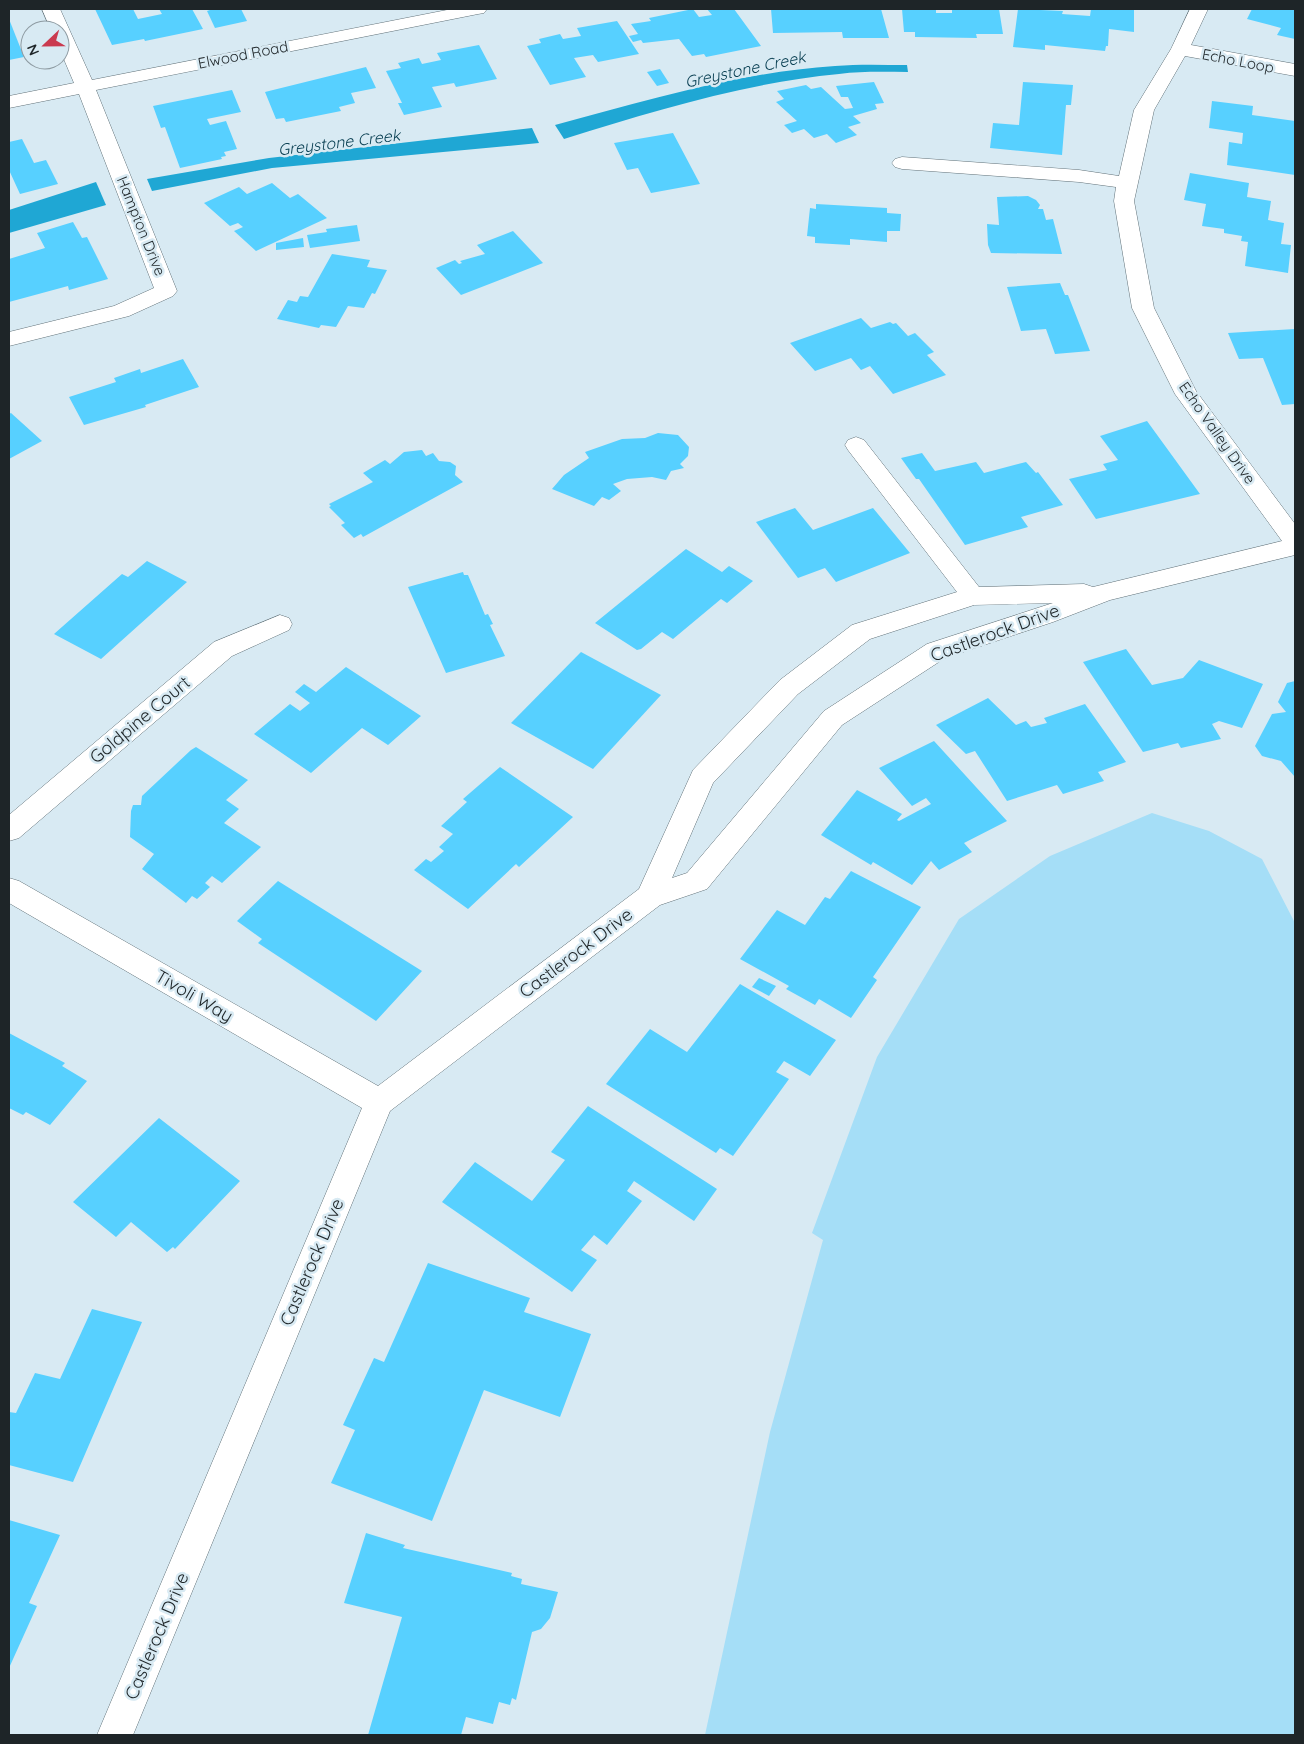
<svg xmlns="http://www.w3.org/2000/svg" width="1304" height="1744" viewBox="0 0 1304 1744" font-family="Quicksand,sans-serif">
<style>
.green{fill:#a5def7}
.water{fill:#1fa7d4}
.building{fill:#57d0ff}
.lines{fill:none;stroke-linecap:round;stroke-linejoin:round}
.minor-casing{stroke:#627279;stroke-width:1}
.minor{fill:#fff;fill-rule:evenodd}
.labels{text-anchor:middle;stroke-width:5;stroke-linejoin:round;paint-order:stroke}
.far-street-label{font-size:15px;fill:#1e2528;stroke:#d8eaf3}
.far-water-label{font-size:16px;font-style:italic;fill:#0b4154;stroke:#d8eaf3}
.street-label{font-size:18px;fill:#1e2528;stroke:#d8eaf3}
</style>
<rect width="100%" height="100%" fill="#d8eaf3"/>
<polygon class="green" points="1152,813 1209,831 1262,859 1295,923 1295,1735 705,1735 770,1432 823,1240 812,1233 877,1057 959,919 1050,856"/>
<g class="water">
<path d="M907,65L908,72C885,72 862,71 839,74C745,83 654,111 564,139L555,125C646,101 740,72 835,66C859,64 883,65 907,65Z"/>
<polygon points="532,128 539,143 272,168 152,191 147,179 269,158"/>
<polygon points="96,182 106,205 9,233 9,210"/>
</g>
<g class="building">
<polygon points="95,9 133,9 138,19 162,14 159,9 192,9 203,29 145,41 144,39 112,45"/>
<polygon points="213,9 241,9 247,21 215,28 207,11"/>
<polygon points="693,9 699,17 712,15 707,9 734,9 761,46 706,57 704,54 692,56 679,39 643,43 641,40 633,42 629,36 638,34 631,24 651,21 649,18"/>
<polygon points="771,9 881,9 889,38 843,38 842,32 773,33"/>
<polygon points="902,9 936,9 936,13 952,13 952,9 999,9 1003,34 976,34 977,38 915,37 915,32 904,32"/>
<polygon points="1018,9 1063,11 1062,14 1090,16 1091,9 1134,10 1134,32 1109,29 1108,46 1106,46 1105,51 1045,45 1045,50 1013,47"/>
<polygon points="1252,9 1295,9 1295,39 1277,35 1281,28 1247,19"/>
<polygon points="9,19 24,57 9,60"/>
<polygon points="617,21 639,54 598,62 593,55 574,58 586,77 550,85 527,46 541,43 539,39 560,34 563,39 581,36 577,28"/>
<polygon points="479,45 497,79 456,87 454,83 432,87 442,107 404,115 398,103 402,103 386,71 401,68 398,63 419,58 422,64 441,60 437,53"/>
<polygon points="366,67 376,88 351,93 355,103 339,107 341,111 286,122 284,118 276,119 265,92"/>
<polygon points="660,69 669,83 657,86 647,72"/>
<polygon points="874,82 884,103 875,104 877,109 853,116 861,123 848,127 857,135 836,143 827,134 814,138 804,129 792,133 784,125 797,121 776,102 784,99 777,91 806,85 811,89 821,87 845,109 853,108 848,97 841,97 836,86"/>
<polygon points="1023,82 1073,85 1071,105 1066,105 1062,155 990,148 993,123 1019,125"/>
<polygon points="232,90 241,112 207,119 210,125 226,121 237,149 224,152 226,156 221,157 222,159 180,168 165,127 161,128 153,106"/>
<polygon points="1212,101 1253,106 1252,115 1295,121 1295,175 1227,165 1229,142 1242,144 1243,133 1209,128"/>
<polygon points="673,133 700,184 651,193 638,168 627,170 614,143"/>
<polygon points="22,139 34,163 46,160 58,184 20,194 9,170 9,142"/>
<polygon points="1190,173 1249,183 1247,197 1271,201 1268,220 1284,223 1281,244 1291,245 1288,273 1245,266 1248,242 1241,241 1242,236 1224,233 1224,229 1202,226 1206,204 1184,200"/>
<polygon points="272,183 290,198 298,194 327,218 256,251 234,231 243,227 238,223 230,226 204,203 239,187 247,194"/>
<polygon points="1028,196 1036,200 1040,205 1038,209 1043,209 1046,220 1053,219 1062,254 991,253 988,245 987,224 999,225 997,197"/>
<polygon points="816,204 887,208 887,213 901,214 900,231 887,231 887,242 850,239 850,245 815,243 815,237 807,236 810,208 816,209"/>
<polygon points="73,222 82,238 87,237 108,279 69,290 68,286 9,302 9,259 45,248 37,233"/>
<polygon points="357,225 360,241 310,248 307,235 327,232 326,229"/>
<polygon points="513,231 543,263 461,295 436,268 455,260 459,264 462,263 460,261 485,254 477,245"/>
<polygon points="303,238 304,247 276,250 276,243"/>
<polygon points="332,254 370,260 367,267 387,270 375,294 372,293 364,308 348,306 336,327 321,325 319,328 277,319 288,300 297,302 300,296 308,297"/>
<polygon points="1060,283 1065,295 1068,295 1090,351 1055,354 1046,329 1021,331 1007,287"/>
<polygon points="861,318 871,328 890,322 893,324 896,323 908,336 915,333 934,352 927,355 946,375 893,394 870,366 861,370 851,358 815,371 790,343"/>
<polygon points="1295,329 1295,404 1282,405 1263,358 1239,359 1228,333"/>
<polygon points="183,359 199,387 145,405 146,407 84,425 69,397 116,382 114,378 140,369 141,373"/>
<polygon points="11,413 42,441 9,459 9,414"/>
<polygon points="1147,421 1200,494 1096,519 1069,479 1107,470 1103,464 1118,460 1100,436"/>
<polygon points="658,433 678,435 689,447 688,456 680,464 684,468 671,471 666,480 652,477 627,479 613,484 621,491 609,500 602,497 594,506 552,489 564,475 589,458 585,452 622,439 645,438"/>
<polygon points="422,450 426,456 433,453 439,461 450,462 456,466 455,475 463,482 363,537 361,534 354,538 341,525 345,523 329,507 331,506 329,504 373,482 363,473 385,460 390,464 404,452"/>
<polygon points="922,453 935,471 976,462 984,473 1026,462 1036,473 1038,472 1063,505 1021,517 1028,527 965,545 919,479 916,479 901,458"/>
<polygon points="795,508 813,530 873,508 910,553 836,582 825,568 798,578 756,522"/>
<polygon points="686,549 722,572 729,566 753,581 727,603 721,599 673,639 662,632 641,649 637,650 595,623"/>
<polygon points="147,561 187,582 101,659 54,634 122,574 128,577"/>
<polygon points="463,572 464,575 468,575 485,615 488,614 493,624 490,625 505,656 446,673 408,587"/>
<polygon points="1126,649 1152,685 1183,678 1199,660 1263,684 1242,728 1219,721 1212,724 1221,739 1181,748 1178,743 1143,752 1083,662"/>
<polygon points="581,652 661,695 593,769 511,723"/>
<polygon points="346,667 421,716 388,745 362,728 311,773 254,734 290,704 300,711 310,703 295,692 304,684 316,692"/>
<polygon points="1295,681 1295,777 1281,761 1262,756 1255,746 1272,714 1286,712 1278,702 1287,683"/>
<polygon points="988,698 1016,725 1026,721 1031,727 1047,723 1044,718 1085,704 1126,762 1098,772 1104,781 1063,794 1057,785 1007,801 975,751 966,754 936,725"/>
<polygon points="934,741 1007,821 964,843 972,852 939,870 931,861 912,885 873,862 871,865 821,835 857,790 902,814 897,820 899,821 931,804 926,798 912,806 879,768"/>
<polygon points="196,747 248,780 226,800 239,809 224,823 261,847 222,883 212,876 205,883 210,887 197,899 192,896 186,903 142,869 154,854 130,837 131,811 133,805 141,805 142,796 191,750"/>
<polygon points="500,767 573,817 519,867 516,864 468,909 414,870 426,859 431,862 444,851 439,847 453,834 441,826 467,802 463,799"/>
<polygon points="851,871 921,907 873,977 877,980 851,1018 819,999 815,1005 786,989 789,986 740,959 777,910 805,925 825,897 830,899"/>
<polygon points="278,881 422,971 376,1021 258,943 262,939 237,921"/>
<polygon points="759,978 776,986 769,996 752,987"/>
<polygon points="740,984 836,1040 810,1076 784,1061 776,1072 789,1079 733,1156 720,1148 716,1153 606,1084 650,1029 687,1052"/>
<polygon points="9,1033 65,1063 62,1066 87,1081 50,1125 26,1112 23,1115 9,1108"/>
<polygon points="588,1106 717,1189 694,1221 634,1181 627,1191 642,1201 607,1245 594,1235 581,1250 597,1260 572,1292 442,1202 475,1162 532,1201 565,1160 551,1152"/>
<polygon points="159,1118 240,1181 175,1249 173,1247 167,1252 131,1222 116,1237 73,1202"/>
<polygon points="428,1263 530,1298 524,1312 591,1334 560,1417 484,1390 432,1521 331,1483 355,1430 343,1425 374,1358 384,1362"/>
<polygon points="92,1309 142,1322 73,1482 9,1465 9,1412 16,1413 35,1373 60,1379"/>
<polygon points="9,1520 60,1535 29,1603 37,1606 9,1668"/>
<polygon points="366,1533 405,1545 403,1548 512,1573 511,1576 522,1579 521,1584 558,1592 550,1618 541,1629 532,1632 516,1700 512,1698 510,1705 499,1702 493,1724 466,1717 461,1735 368,1735 402,1617 344,1603"/>
</g>
<g class="lines">
<g class="minor-casing">
<g id="minor">
<polygon points="42,9 60,9 92,80 452,9 487,9 484,13 478,14 96,90 177,291 173,296 129,316 9,346 9,332 114,306 154,288 79,94 9,108 9,96 74,83 60,50 60,30 51,30"/>
<path d="M1190,9H1208L1191,45L1295,64V76L1185,56L1154,110L1134,201L1154,308L1196,391L1295,524V555L1110,600L1053,622L945,658L842,725L707,889L660,905L390,1111L133,1735H97L362,1108L9,903V878L19,881L378,1086L639,889L693,770L780,680L852,625L957,592L848,450L845,445L848,440L856,437L864,440L979,587L1084,584L1093,587L1282,541L1175,394L1132,308L1114,201L1116,187L1079,182L902,169L895,167L892,163L895,159L902,157L1079,170L1119,176L1134,110L1171,49ZM1053,603L927,644L824,711L687,873L672,878L713,783L798,694L870,639L974,605Z"/>
<polygon points="280,615 289,618 292,624 289,630 232,656 19,838 9,841 9,815 214,642"/>
</g>
</g>
<use href="#minor" class="minor"/>
</g>
<g class="labels">
<g class="far-street-label">
<text transform="translate(243 55) rotate(-11)" y="5">Elwood Road</text>
<text transform="translate(1238 61) rotate(11)" y="5">Echo Loop</text>
<text transform="translate(141 226) rotate(68)" y="5">Hampton Drive</text>
<text transform="translate(1217 433) rotate(55)" y="5">Echo Valley Drive</text>
</g>
<g class="far-water-label">
<text transform="translate(745 69) rotate(-12)" y="6">Greystone Creek</text>
<text transform="translate(339 142) rotate(-7)" y="6">Greystone Creek</text>
</g>
<g class="street-label">
<text transform="translate(995 633) rotate(-20)" y="6">Castlerock Drive</text>
<text transform="translate(140 720) rotate(-40)" y="6">Goldpine Court</text>
<text transform="translate(576 953) rotate(-37)" y="6">Castlerock Drive</text>
<text transform="translate(194 996) rotate(30)" y="6">Tivoli Way</text>
<text transform="translate(312 1262) rotate(-67)" y="6">Castlerock Drive</text>
<text transform="translate(157 1636) rotate(-67)" y="6">Castlerock Drive</text>
</g>
</g>
<rect width="1304" height="1744" fill="none" stroke="#1e2528" stroke-width="20"/>
<g transform="translate(45 45) rotate(248)"><circle r="24" fill="#d8eaf3" stroke="#8e9ba2"/>
<path d="M0-4L9 19L0 12L-9 19Z" fill="#ca3a4f"/>
<text y="-8" font-size="14" font-weight="bold" text-anchor="middle" fill="#1e2528">N</text>
</g>
</svg>
